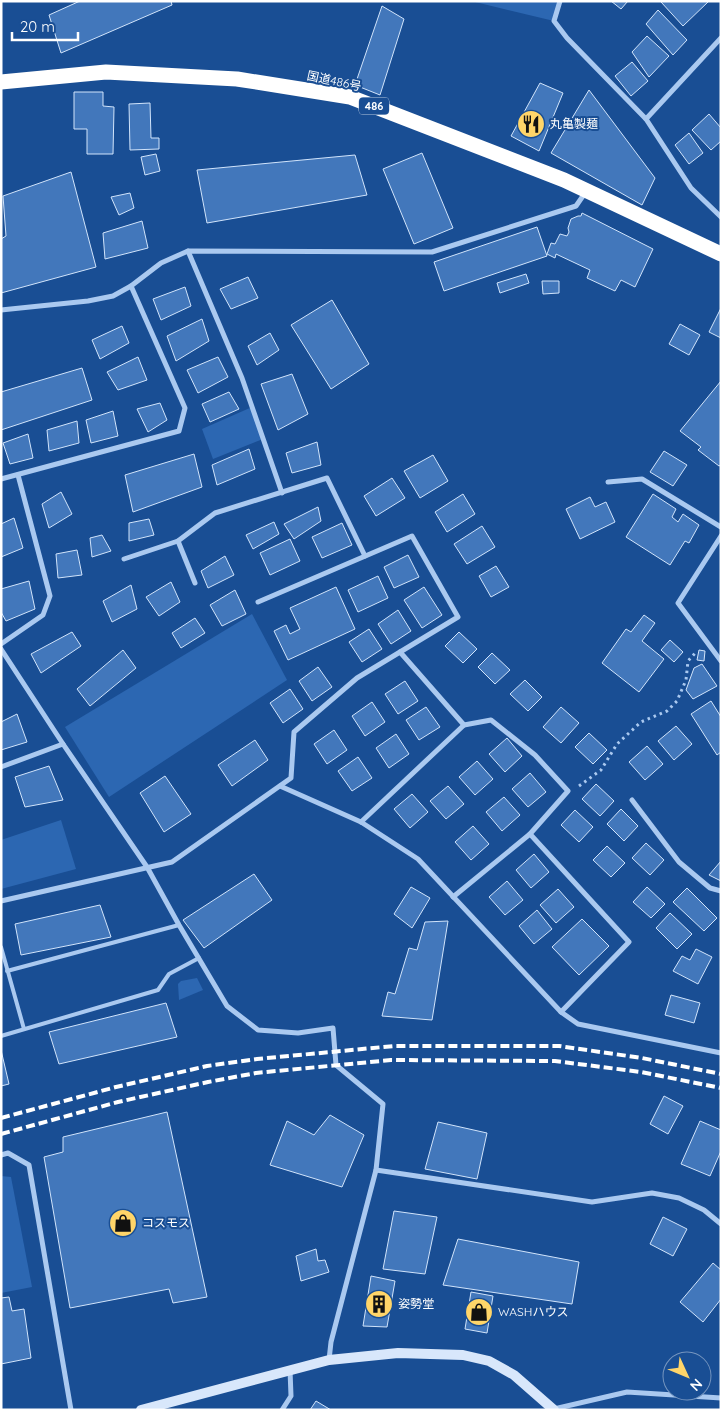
<svg xmlns="http://www.w3.org/2000/svg" width="722" height="1411" viewBox="0 0 722 1411" font-family="Quicksand,'Noto Sans JP',sans-serif">
<style>
.green{fill:#2c67b2}
.building{fill:#4277bb;stroke:#d1e4fb}
.lines{fill:none;stroke-linecap:round;stroke-linejoin:round}
.path{stroke:#aac9f0;stroke-width:3;stroke-dasharray:2.5 4;stroke-linecap:butt}
.lane{stroke:#aac9f0;stroke-width:4}
.street{stroke:#aac9f0;stroke-width:5}
.secondary{stroke:#d8e7fb;stroke-width:10}
.highway{stroke:#fff;stroke-width:15}
.rail{stroke:#fff;stroke-width:4;stroke-dasharray:9 4;stroke-linecap:butt}
.labels{text-anchor:middle;stroke-width:4;stroke-linejoin:round;paint-order:stroke}
.shield{fill:#194e94;stroke:#bacadf;stroke-width:1}
.shield-label{font-size:11px;font-weight:bold;fill:#fff}
.street-label{font-size:12px;fill:#fff;stroke:#194e94}
.poi-label{font-size:12px;fill:#fff;stroke:#194e94;text-anchor:start}
</style>
<rect width="100%" height="100%" fill="#194e94"/>
<g class="green">
<polygon points="471,1 560,1 554,21"/>
<polygon points="252,407 263,439 213,459 202,429"/>
<polygon points="252,614 287,680 109,797 65,727"/>
<polygon points="61,820 76,869 1,889 1,840"/>
<polygon points="197,978 203,990 179,1000 178,984 181,981"/>
<polygon points="1,1176 11,1177 32,1287 1,1293"/>
</g>
<g class="building">
<polygon points="80,1 171,1 172,5 61,53 49,15"/>
<polygon points="611,1 628,1 621,9"/>
<polygon points="662,1 709,1 683,26 661,2"/>
<polygon points="382,6 404,19 380,95 355,85"/>
<polygon points="658,10 687,40 673,55 646,24"/>
<polygon points="647,36 669,56 649,77 632,52"/>
<polygon points="632,62 648,81 631,96 615,76"/>
<polygon points="540,83 563,93 539,151 511,136"/>
<polygon points="589,90 655,178 642,205 551,153"/>
<polygon points="74,92 103,92 103,106 114,107 113,154 87,154 87,129 74,129"/>
<polygon points="150,103 151,138 159,138 159,149 130,150 129,104"/>
<polygon points="709,114 721,128 721,141 711,150 692,130"/>
<polygon points="689,133 703,153 689,164 675,145"/>
<polygon points="422,153 453,228 414,244 383,169"/>
<polygon points="156,154 160,171 145,175 141,157"/>
<polygon points="355,155 367,195 207,223 197,170"/>
<polygon points="71,172 96,267 1,293 1,239 6,236 3,196"/>
<polygon points="130,193 134,208 119,215 111,197"/>
<polygon points="582,213 653,249 635,287 621,280 615,291 587,278 590,270 556,254 555,258 547,254 551,243 555,244 560,234 567,236 569,232 568,228 571,219 578,216 581,216"/>
<polygon points="142,221 148,248 105,259 103,233"/>
<polygon points="537,227 547,256 444,291 434,262"/>
<polygon points="526,274 529,283 500,293 497,283"/>
<polygon points="248,277 258,298 231,309 220,289"/>
<polygon points="542,281 559,281 559,293 543,294"/>
<polygon points="185,287 191,306 161,320 153,299"/>
<polygon points="332,300 369,364 331,389 291,325"/>
<polygon points="721,308 721,338 709,332"/>
<polygon points="202,319 209,341 176,361 167,336"/>
<polygon points="680,324 700,335 689,355 669,344"/>
<polygon points="122,326 129,343 100,359 92,340"/>
<polygon points="270,333 279,350 257,365 248,346"/>
<polygon points="138,357 147,380 118,390 107,372"/>
<polygon points="218,357 228,377 198,393 187,370"/>
<polygon points="82,368 92,400 1,430 1,392"/>
<polygon points="292,374 308,414 278,430 261,384"/>
<polygon points="721,381 721,465 719,466 698,450 701,447 680,431"/>
<polygon points="229,392 239,409 210,422 202,404"/>
<polygon points="160,403 167,420 148,432 137,409"/>
<polygon points="113,411 118,436 91,443 86,420"/>
<polygon points="77,421 79,443 49,451 47,430"/>
<polygon points="28,434 33,458 10,464 3,443"/>
<polygon points="317,442 321,465 292,473 286,453"/>
<polygon points="249,449 255,469 217,485 212,465"/>
<polygon points="664,451 687,465 673,486 650,472"/>
<polygon points="194,454 202,487 133,512 125,475"/>
<polygon points="433,455 448,481 420,498 404,471"/>
<polygon points="392,478 405,498 376,516 364,496"/>
<polygon points="61,492 72,514 49,528 42,504"/>
<polygon points="463,494 475,514 447,532 435,512"/>
<polygon points="653,494 676,509 672,517 678,522 683,514 699,525 689,543 685,541 670,565 626,537"/>
<polygon points="590,497 595,507 606,502 615,522 580,539 566,509"/>
<polygon points="318,507 321,521 294,539 284,524"/>
<polygon points="14,518 23,548 1,557 1,524"/>
<polygon points="149,519 154,535 129,541 129,523"/>
<polygon points="274,522 279,534 253,549 246,535"/>
<polygon points="342,523 352,545 322,558 312,537"/>
<polygon points="482,526 495,547 467,564 454,544"/>
<polygon points="102,535 111,551 92,557 90,538"/>
<polygon points="290,539 300,561 270,575 260,553"/>
<polygon points="77,550 82,575 58,578 56,554"/>
<polygon points="408,555 419,577 394,588 384,567"/>
<polygon points="225,556 234,575 208,588 201,571"/>
<polygon points="496,566 509,587 491,597 479,576"/>
<polygon points="378,576 388,598 358,612 348,590"/>
<polygon points="29,581 35,609 6,621 1,612 1,589"/>
<polygon points="171,582 180,602 159,616 146,597"/>
<polygon points="131,585 137,609 112,622 103,601"/>
<polygon points="336,587 355,629 288,660 274,631 286,625 290,634 300,629 290,608"/>
<polygon points="424,587 442,615 422,628 404,600"/>
<polygon points="235,590 246,614 222,626 210,605"/>
<polygon points="398,610 411,631 391,644 378,624"/>
<polygon points="644,615 655,623 642,641 664,659 639,692 602,663 626,629 631,632"/>
<polygon points="195,618 205,633 181,648 172,633"/>
<polygon points="369,629 382,649 362,662 349,642"/>
<polygon points="72,632 81,646 41,673 31,654"/>
<polygon points="459,632 477,649 463,663 445,646"/>
<polygon points="670,640 683,652 674,662 661,650"/>
<polygon points="123,650 136,668 90,706 77,689"/>
<polygon points="699,650 705,651 704,661 697,660"/>
<polygon points="492,653 510,670 495,684 478,667"/>
<polygon points="702,664 717,686 693,699 686,690 694,668"/>
<polygon points="318,667 332,687 312,701 299,681"/>
<polygon points="525,680 542,697 528,711 510,694"/>
<polygon points="405,681 418,701 398,714 385,694"/>
<polygon points="290,689 303,709 283,723 270,703"/>
<polygon points="711,701 721,717 721,752 717,755 691,714"/>
<polygon points="372,702 385,722 365,736 352,716"/>
<polygon points="426,707 440,727 419,740 406,720"/>
<polygon points="561,707 579,723 561,743 543,727"/>
<polygon points="17,714 27,742 1,750 1,722"/>
<polygon points="676,726 692,744 674,760 658,741"/>
<polygon points="334,730 347,750 327,764 314,744"/>
<polygon points="589,733 607,750 593,764 575,747"/>
<polygon points="396,734 409,754 389,768 376,748"/>
<polygon points="507,738 522,756 505,772 489,754"/>
<polygon points="255,740 268,760 232,786 218,765"/>
<polygon points="647,746 663,764 645,780 629,762"/>
<polygon points="358,757 372,778 352,791 338,771"/>
<polygon points="477,761 493,779 475,795 459,777"/>
<polygon points="49,766 63,800 25,807 15,777"/>
<polygon points="530,773 546,792 528,807 512,789"/>
<polygon points="165,776 191,814 164,832 140,793"/>
<polygon points="596,784 614,801 600,816 582,799"/>
<polygon points="448,786 464,804 446,819 430,801"/>
<polygon points="412,794 428,812 410,828 394,809"/>
<polygon points="504,797 520,815 502,831 486,812"/>
<polygon points="621,809 638,826 624,841 607,824"/>
<polygon points="575,810 593,827 579,842 561,825"/>
<polygon points="473,826 489,844 471,860 455,842"/>
<polygon points="646,843 664,860 650,875 632,858"/>
<polygon points="607,846 625,863 611,877 593,860"/>
<polygon points="534,854 549,872 531,888 516,870"/>
<polygon points="721,861 721,881 709,875"/>
<polygon points="254,874 272,900 204,948 183,920"/>
<polygon points="507,881 523,900 505,915 489,897"/>
<polygon points="411,887 430,898 412,928 394,914"/>
<polygon points="647,887 665,904 651,918 633,902"/>
<polygon points="687,888 717,918 704,931 673,902"/>
<polygon points="558,889 574,907 556,923 540,905"/>
<polygon points="100,905 111,937 21,955 15,924"/>
<polygon points="537,910 552,929 534,944 519,926"/>
<polygon points="670,913 692,934 677,949 656,928"/>
<polygon points="582,919 609,946 579,975 552,947"/>
<polygon points="448,921 432,1020 382,1016 388,992 395,994 409,948 417,950 425,922"/>
<polygon points="696,949 712,957 698,984 673,971 682,956 690,960"/>
<polygon points="671,995 700,1003 694,1023 665,1015"/>
<polygon points="166,1003 177,1037 59,1064 49,1032"/>
<polygon points="1,1050 9,1084 1,1086"/>
<polygon points="664,1096 683,1106 668,1134 650,1124"/>
<polygon points="167,1112 207,1297 173,1303 169,1289 70,1308 44,1157 63,1152 63,1137"/>
<polygon points="330,1115 364,1135 342,1187 270,1165 287,1121 314,1135"/>
<polygon points="700,1121 721,1130 721,1151 710,1176 681,1164"/>
<polygon points="438,1122 487,1133 477,1179 425,1169"/>
<polygon points="394,1211 437,1217 425,1274 383,1269"/>
<polygon points="663,1217 687,1229 673,1256 650,1244"/>
<polygon points="458,1239 579,1262 572,1304 443,1285"/>
<polygon points="316,1249 318,1261 325,1260 329,1272 301,1281 296,1256"/>
<polygon points="713,1263 721,1270 721,1299 703,1322 680,1302"/>
<polygon points="371,1276 395,1281 387,1327 363,1326"/>
<polygon points="471,1292 493,1296 487,1333 465,1329"/>
<polygon points="9,1297 12,1311 24,1309 31,1358 1,1364 1,1298"/>
<polygon points="316,1401 331,1410 310,1410"/>
</g>
<g class="lines">
<polyline class="path" points="579,786 601,770 617,744 641,722 667,711 677,701 686,680 688,661 697,651"/>
<g class="lane">
<polyline points="1,947 24,1029"/>
<polyline points="7,971 179,925"/>
<polyline points="1,1036 158,990 169,974 199,958"/>
</g>
<g class="street">
<polyline points="560,1 554,21 567,38 646,119 691,188 721,217"/>
<polyline points="646,119 721,38"/>
<polyline points="188,251 242,378 282,493"/>
<polyline points="1,310 88,301 113,296 131,286 161,263 188,251 432,252 576,206 585,193"/>
<polyline points="1,479 179,431 185,408 131,286"/>
<polyline points="608,482 642,479 721,527"/>
<polyline points="721,536 678,603 721,661"/>
<polyline points="178,541 195,583"/>
<polyline points="124,559 178,541 215,513 327,478 365,556"/>
<polyline points="1,644 43,615 50,596 18,475"/>
<polyline points="1,649 63,744 147,867 179,925 227,1006 258,1030 298,1033 333,1028 336,1065 383,1104 376,1170 331,1342 329,1360"/>
<polyline points="400,652 464,725"/>
<polyline points="1,767 63,744"/>
<polyline points="280,786 361,822 418,859 561,1012 578,1024 721,1053"/>
<polyline points="632,800 679,862 710,888 721,891"/>
<polyline points="361,822 464,725 491,720 535,755 568,791 530,834 629,942 561,1012"/>
<polyline points="453,897 530,834"/>
<polyline points="1,901 172,862 291,778 294,732 357,678 458,617 412,536 258,602"/>
<polyline points="1,1155 8,1153 29,1165 71,1410"/>
<polyline points="376,1170 592,1202 652,1193 679,1198 704,1210 721,1224"/>
<polyline points="554,1409 627,1392 721,1398"/>
<polyline points="282,1410 291,1396 290,1370"/>
</g>
<polyline class="secondary" points="141,1410 329,1360 398,1353 463,1355 489,1361 514,1375 554,1410"/>
<polyline class="highway" points="1,82 106,72 237,79 350,97 564,180 721,254"/>
<g class="rail">
<polyline points="1,1118 116,1087 207,1066 257,1059 394,1046 559,1046 642,1058 721,1074"/>
<polyline points="1,1134 118,1102 208,1082 256,1073 391,1060 555,1061 641,1072 721,1088"/>
</g>
</g>
<defs>
<g id="restaurant-disc" transform="scale(1.4375)"><circle r="9.5" fill="#ffd569" stroke="#194e94"/><path d="M-5-6h1v4h1v-4h1v4h1v-4h1v5L-1.5 .5V6h-2V.5L-5-1ZM5-6V6H3V1.5H1.5Q1.5-4 5-6Z" fill="#111"/></g>
<g id="shop-disc" transform="scale(1.4375)"><circle r="9.5" fill="#ffd569" stroke="#194e94"/><path d="M-5-2.5h2.3a2.7 3.5 0 0 1 5.4 0H5L5.5 6h-11ZM-1.5-2.5h3a1.5 2.3 0 0 0-3 0Z" fill="#111"/></g>
<g id="building-disc" transform="scale(1.4375)"><circle r="9.5" fill="#ffd569" stroke="#194e94"/><path d="M-4-6H4V6H1V3H-1V6H-4ZM-2.5-4.3h1.7v1.8h-1.7ZM.8-4.3h1.7v1.8H.8ZM-2.5-1h1.7V.8h-1.7ZM.8-1h1.7V.8H.8Z" fill="#111"/></g>
</defs>
<g fill-rule="evenodd">
<use href="#restaurant-disc" x="531" y="124"/>
<use href="#shop-disc" x="123" y="1223"/>
<use href="#building-disc" x="379" y="1304"/>
<use href="#shop-disc" x="479" y="1312"/>
</g>
<g class="labels">
<rect class="shield" x="359" y="97.5" width="30" height="17" rx="4"/>
<g class="shield-label">
<text x="374" y="110">486</text>
</g>
<g class="street-label">
<text transform="translate(334 81) rotate(12)" y="4">国道486号</text>
</g>
<g class="poi-label">
<text x="550" y="128">丸亀製麺</text>
<text x="142" y="1227">コスモス</text>
<text x="398" y="1308">姿勢堂</text>
<text x="498" y="1316">WASHハウス</text>
</g>
</g>
<rect width="722" height="1411" fill="none" stroke="#ffffff" stroke-width="5"/>
<g transform="translate(687 1376) rotate(134)"><circle r="24" fill="#194e94" stroke="#7595bf"/>
<path d="M0-4L9 19L0 12L-9 19Z" fill="#ffd569"/>
<text y="-8" font-size="14" font-weight="bold" text-anchor="middle" fill="#ffffff">N</text>
</g>
<path d="M12 32v8h66v-8" fill="none" stroke="#ffffff" stroke-width="2.5"/>
<text x="20" y="32" font-size="15" fill="#ffffff" stroke="#194e94" stroke-width="4" paint-order="stroke">20 m</text>
</svg>
